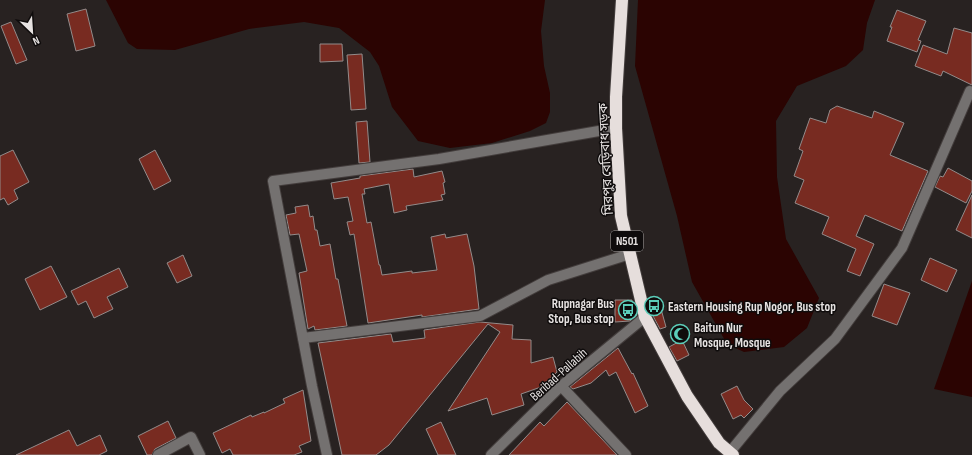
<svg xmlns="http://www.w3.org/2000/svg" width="972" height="455" viewBox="0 0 972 455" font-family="'Sofia Sans Condensed','Noto Sans Bengali',sans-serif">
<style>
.water{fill:#2b0402}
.building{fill:#782b21;stroke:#938b8a}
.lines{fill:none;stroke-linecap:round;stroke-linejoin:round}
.minor-casing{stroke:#433d3c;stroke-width:12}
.highway-casing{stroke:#433d3c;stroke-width:14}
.minor{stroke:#747170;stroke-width:10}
.highway{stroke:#e6dedc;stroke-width:12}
.labels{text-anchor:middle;stroke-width:3;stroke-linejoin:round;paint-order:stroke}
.shield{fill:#0f0c0c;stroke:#a6a2a1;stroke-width:1}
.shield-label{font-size:12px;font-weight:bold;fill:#e6e2e1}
.street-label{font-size:13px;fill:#e6e2e1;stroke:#0f0c0c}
.poi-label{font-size:13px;font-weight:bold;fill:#e6e2e1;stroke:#0f0c0c;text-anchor:start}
</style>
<rect width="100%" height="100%" fill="#282221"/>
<g class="water">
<polygon points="106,0 545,0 541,31 544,66 550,93 550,112 546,123 530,131 492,143 450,148 418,141 392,107 379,66 370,52 339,28 304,22 249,29 175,50 137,49 128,43"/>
<polygon points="638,0 875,0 867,23 863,50 846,66 797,86 776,121 777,177 786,239 819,298 807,328 784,347 744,352 727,344 692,282 677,216 635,66"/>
<polygon points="972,281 972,397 934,389"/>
</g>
<g class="building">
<polygon points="86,9 95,46 76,51 67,14"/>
<polygon points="897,10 926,21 918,40 921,41 917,52 887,41 892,27 890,27"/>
<polygon points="11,22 27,60 16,64 1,26"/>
<polygon points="954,28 972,33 972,85 943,71 941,76 915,66 923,45 947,54"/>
<polygon points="320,44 342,44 343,61 320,62"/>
<polygon points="362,54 366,109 351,110 347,55"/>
<polygon points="837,106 872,118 874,111 904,123 890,155 928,171 902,231 865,215 856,236 874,244 860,276 847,271 856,249 822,234 829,217 795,203 804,180 794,176 803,151 799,149 810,118 826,123 830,110"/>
<polygon points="367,121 370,162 359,163 356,122"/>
<polygon points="13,150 29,182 14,190 18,199 8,205 4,198 0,200 0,156"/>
<polygon points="155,150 171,181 154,190 139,159"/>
<polygon points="948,168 972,181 972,191 966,203 935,187 940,176 943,177"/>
<polygon points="413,169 414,177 442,171 445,182 443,183 445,194 441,195 443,200 406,206 407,210 394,213 389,184 364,189 365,194 362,194 367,223 371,222 379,265 380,265 382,275 412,271 412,273 437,270 431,237 445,234 446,238 467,234 474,266 479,309 422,317 422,315 368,323 354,234 350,235 347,222 353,221 348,197 334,199 331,183 360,178 360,176"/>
<polygon points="972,195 972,238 956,230"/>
<polygon points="308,205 310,217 313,216 315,230 317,230 320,246 330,244 336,279 338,279 347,326 315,330 314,326 308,329 299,273 307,271 299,234 290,235 286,215 296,213 295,207"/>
<polygon points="183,255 192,276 177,283 167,263"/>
<polygon points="930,258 957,270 947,292 921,280"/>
<polygon points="51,266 67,297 40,310 25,279"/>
<polygon points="119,268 128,287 107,297 113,309 94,318 86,301 78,305 71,291"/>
<polygon points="884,284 910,293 897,325 872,316"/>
<polygon points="658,298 666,327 660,329 652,314 649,301"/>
<polygon points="615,300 632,300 632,306 634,305 637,315 630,321 615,322"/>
<polygon points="480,322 513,325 512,339 531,340 531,363 553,357 557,372 541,387 521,394 524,405 492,415 487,398 448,411 500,332 488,324 389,445 376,455 342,455 318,343 391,334 393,342 425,338 424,330"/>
<polygon points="682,340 689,355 677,361 669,347"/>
<polygon points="618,348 632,374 633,373 648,406 635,413 616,372 609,376 606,370 591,383 573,389 570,387"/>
<polygon points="737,386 744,400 753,409 744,418 741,415 733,419 721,394"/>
<polygon points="303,390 311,441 299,446 302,452 294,455 233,455 230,449 222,453 213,433 251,415 252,417 264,412 264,413 285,403 283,399"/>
<polygon points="567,402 617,455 509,455 540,422 544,426"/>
<polygon points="168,421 176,438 155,449 152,455 147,455 138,436"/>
<polygon points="441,422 456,455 438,455 426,429"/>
<polygon points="69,430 77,446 100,435 107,451 99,455 16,455"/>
</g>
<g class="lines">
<g class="minor-casing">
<g id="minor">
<polyline points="303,338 480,316 548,280 630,254"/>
<polyline points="561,386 626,455"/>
<polyline points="730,452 780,391 835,339 902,248 970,91"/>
<polyline points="158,455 191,437 200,455"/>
<polyline points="327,455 312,386 273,181 439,159 616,128"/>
<polyline points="491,455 561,386 645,317"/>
</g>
</g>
<g class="highway-casing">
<polyline id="highway" points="622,0 616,97 616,128 621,216 645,317 687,396 719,443 733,455"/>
</g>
<use href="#minor" class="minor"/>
<use href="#highway" class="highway"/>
</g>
<defs>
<g id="bus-ring" transform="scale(1)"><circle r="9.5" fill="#0f0c0c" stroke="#5cceba" stroke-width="1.5"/><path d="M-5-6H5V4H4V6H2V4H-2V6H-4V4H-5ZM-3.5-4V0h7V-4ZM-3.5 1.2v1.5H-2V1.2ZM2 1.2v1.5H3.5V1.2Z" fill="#5cceba"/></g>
<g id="mosque-ring" transform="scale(1)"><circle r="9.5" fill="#0f0c0c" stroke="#5cceba" stroke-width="1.5"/><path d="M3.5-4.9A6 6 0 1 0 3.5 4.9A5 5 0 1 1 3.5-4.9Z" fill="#5cceba"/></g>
</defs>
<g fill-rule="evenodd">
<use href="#bus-ring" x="654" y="306"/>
<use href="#bus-ring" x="628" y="310"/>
<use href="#mosque-ring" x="680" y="334"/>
</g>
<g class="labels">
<rect class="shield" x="611" y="231" width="32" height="20" rx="3"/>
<g class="shield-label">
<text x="627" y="245">N501</text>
</g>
<g class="street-label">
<text transform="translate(605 159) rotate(-93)" y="5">মিরপুর বেড়িবাধ সড়ক</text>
<text transform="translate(558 374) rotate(-42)" y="5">Beribad-Pallabih</text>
</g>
<g class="poi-label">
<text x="614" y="308" text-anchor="end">Rupnagar Bus<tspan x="614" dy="15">Stop, Bus stop</tspan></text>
<text x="668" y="311">Eastern Housing Rup Nogor, Bus stop</text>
<text x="694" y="332">Baitun Nur<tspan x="694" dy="15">Mosque, Mosque</tspan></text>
</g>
</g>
<g transform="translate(32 32) rotate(155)" stroke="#0f0c0c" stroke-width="3" paint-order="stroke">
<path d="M0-3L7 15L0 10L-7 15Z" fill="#e6e2e1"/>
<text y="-6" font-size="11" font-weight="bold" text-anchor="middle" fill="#e6e2e1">N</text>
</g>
</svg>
